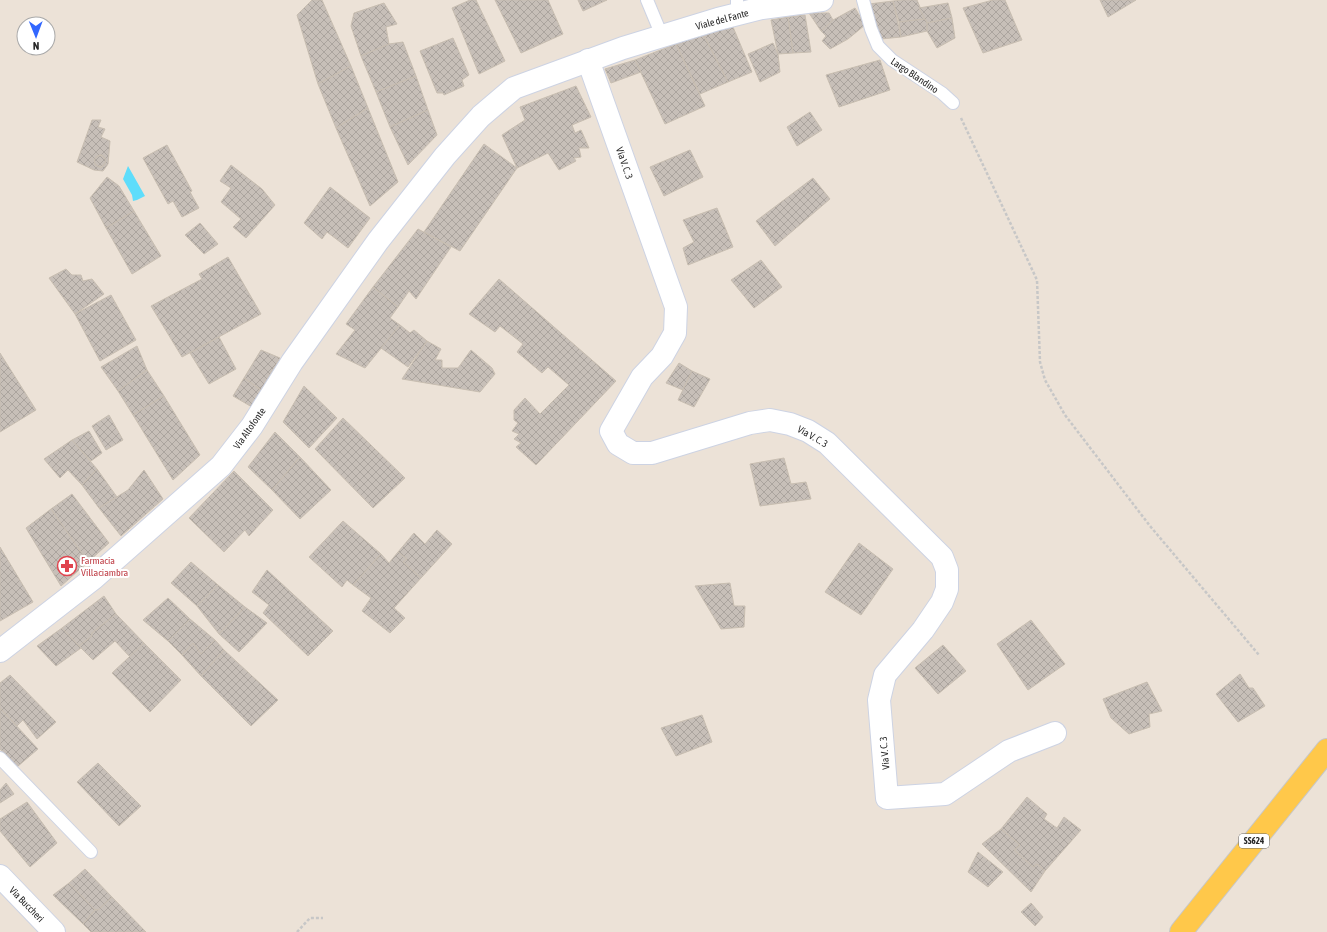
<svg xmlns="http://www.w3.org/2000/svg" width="1327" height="932" viewBox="0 0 1327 932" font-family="'Asap Condensed',sans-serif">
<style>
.water{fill:#5eddfb}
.building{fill:url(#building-cross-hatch);stroke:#c8beb1;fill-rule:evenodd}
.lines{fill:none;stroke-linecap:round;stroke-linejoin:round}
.service-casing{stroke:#cdd3e3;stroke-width:14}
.minor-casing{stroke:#cdd3e3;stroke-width:24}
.secondary-casing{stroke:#cdd3e3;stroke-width:24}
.primary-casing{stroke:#c7c7c7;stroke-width:24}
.path{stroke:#c7c7c7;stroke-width:2.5;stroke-dasharray:3 2;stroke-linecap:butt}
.service{stroke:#fff;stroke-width:12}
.minor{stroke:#fff;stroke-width:22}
.secondary{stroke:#fff;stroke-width:22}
.primary{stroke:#ffc84a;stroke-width:22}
.labels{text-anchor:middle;stroke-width:4;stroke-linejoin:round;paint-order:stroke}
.shield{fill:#fff;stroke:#686868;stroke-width:1}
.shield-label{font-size:9px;font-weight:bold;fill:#282828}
.street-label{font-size:10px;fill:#282828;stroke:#fff}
.health-label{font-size:10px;fill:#be3a42;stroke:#fff;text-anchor:start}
</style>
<defs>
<pattern id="building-cross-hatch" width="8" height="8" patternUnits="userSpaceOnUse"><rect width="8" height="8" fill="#c7bfb8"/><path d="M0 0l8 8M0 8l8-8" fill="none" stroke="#aba49e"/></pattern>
</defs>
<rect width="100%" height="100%" fill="#ece2d7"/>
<polygon class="water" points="128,166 145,196 137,200 133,201 132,195 123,179"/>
<g class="building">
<polygon points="312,0 322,0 351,66 318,84 297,15"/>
<polygon points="470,0 476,0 505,61 479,74 452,8"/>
<polygon points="495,0 548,0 563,34 521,53"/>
<polygon points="578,0 607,0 583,11"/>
<polygon points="902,0 917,0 925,19 899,22 893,1"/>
<polygon points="993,0 1005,0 1022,40 983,53 963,8"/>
<polygon points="1100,0 1136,0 1108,17"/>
<polygon points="893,1 901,37 881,39 872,19 869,4"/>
<polygon points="384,3 397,24 386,27 389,44 361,56 351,26 354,13"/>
<polygon points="948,3 952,18 927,23 919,8"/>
<polygon points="855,8 865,25 848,39 830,49 822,41 826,36 821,31 833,20"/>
<polygon points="809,13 829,13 833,20 821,31"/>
<polygon points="805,15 811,52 793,53 788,17"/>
<polygon points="788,17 793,53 778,54 771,20"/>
<polygon points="952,18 955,38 937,48 927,31 927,23"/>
<polygon points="925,19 927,23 927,31 901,37 899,22"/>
<polygon points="733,27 752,72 728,82 703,34"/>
<polygon points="703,34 728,82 700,94 676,44"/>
<polygon points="453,38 469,75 462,80 464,86 444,95 443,93 437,93 420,51"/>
<polygon points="403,42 416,76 376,92 361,56 389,44"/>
<polygon points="773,43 778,54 780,72 760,82 748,54"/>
<polygon points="676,44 705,106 665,124 635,60"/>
<polygon points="635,60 641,72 611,83 605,69"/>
<polygon points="880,60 890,90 839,107 826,75"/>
<polygon points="351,66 368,108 336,128 318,84"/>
<polygon points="416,76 428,110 390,127 376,92"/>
<polygon points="576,86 591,117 572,125 575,133 581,130 589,148 579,148 581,157 574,158 576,161 559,170 548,153 517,168 502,135 525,120 520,107"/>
<polygon points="368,108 398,182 370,206 336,128"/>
<polygon points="428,110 437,135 408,165 390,127"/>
<polygon points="810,112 822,130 797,146 787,127"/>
<path d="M92,120H101L98,127L105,129L101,137L110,141L108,164L103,171L94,170L77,162ZM100,155H102L105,158L104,165L101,168L96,165L95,160L96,157Z"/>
<polygon points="484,144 517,168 460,251 424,232"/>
<polygon points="167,145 192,191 190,192 199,208 182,217 173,201 168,204 143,158"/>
<polygon points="690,150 703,177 664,196 650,167"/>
<circle cx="100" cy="161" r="5.5"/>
<polygon points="231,165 262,189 275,205 246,238 233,227 241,219 221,202 231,188 220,181"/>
<polygon points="107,177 119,186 134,211 106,228 90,198"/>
<polygon points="813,178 830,199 775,246 756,221"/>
<polygon points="330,187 370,218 348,248 327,232 322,239 304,223"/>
<polygon points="717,208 733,247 688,265 683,248 694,242 683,220"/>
<polygon points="134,211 161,256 132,274 106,228"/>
<polygon points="200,223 218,244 204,254 185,235"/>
<polygon points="418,229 451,247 416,299 409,291 398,307 373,287"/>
<polygon points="228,257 261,314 182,357 151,306 202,279 199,274"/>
<polygon points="761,260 782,287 754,308 731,280"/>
<polygon points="66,269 72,275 81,275 83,281 92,279 104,294 75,314 49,278"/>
<polygon points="499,279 616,381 536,465 516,447 521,443 514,439 519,434 512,431 518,423 514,420 514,410 525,398 540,414 569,385 548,367 542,373 517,352 523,344 500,326 495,332 469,314"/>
<polygon points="373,287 398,307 390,318 400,325 365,368 336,354 355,330 346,324"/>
<polygon points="111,295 136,340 100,361 75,314"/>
<polygon points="400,325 410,333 414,330 427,341 408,367 381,348"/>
<polygon points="219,337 236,369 209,384 190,353"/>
<polygon points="427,341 441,349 435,360 442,360 442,368 458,368 471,350 492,368 495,374 480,392 402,379"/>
<polygon points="137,346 147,370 118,391 101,367"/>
<polygon points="261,350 280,358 261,390 244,378"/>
<polygon points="0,353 36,410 0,432"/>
<polygon points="679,363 692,371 683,390 666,383"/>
<polygon points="147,370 164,396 133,415 118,391"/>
<polygon points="692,371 710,379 694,407 678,400"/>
<polygon points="244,378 261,390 252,407 233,396"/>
<polygon points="304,386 337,418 309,448 283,422"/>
<polygon points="164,396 200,455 173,480 133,415"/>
<polygon points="109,415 123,440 106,450 92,426"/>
<polygon points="343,418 405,478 373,508 315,449"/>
<polygon points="89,431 102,453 91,461 72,440"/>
<polygon points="275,432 300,457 272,490 248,467"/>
<polygon points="72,440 97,469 82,485 68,470 60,478 44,459"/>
<polygon points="300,457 331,490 300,519 272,490"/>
<polygon points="784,458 791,484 806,482 811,499 760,506 750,464"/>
<polygon points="97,469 117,497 99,508 82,485"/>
<polygon points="144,470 163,499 121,536 99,508 128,490"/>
<polygon points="234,471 273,510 249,536 245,530 224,552 189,518"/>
<polygon points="72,494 109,543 88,562 51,509"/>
<polygon points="51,509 88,562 61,586 26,528"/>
<polygon points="343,521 381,554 353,585 347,580 342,587 309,557"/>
<polygon points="437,530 452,544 421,578 403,562 407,559 398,552 414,533 425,544"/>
<polygon points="859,543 893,569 861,615 825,592"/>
<polygon points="0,547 33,602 0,621"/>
<polygon points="398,552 407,559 403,562 421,578 394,608 405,618 390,633 362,611 371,598 353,585 381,554 389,563"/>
<polygon points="191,562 218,585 197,606 171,583"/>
<polygon points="267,570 333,631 308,656 263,613 269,605 252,592"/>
<polygon points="730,583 734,606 745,606 744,627 721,629 695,586"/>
<polygon points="218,585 245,607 219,634 197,606"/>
<polygon points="104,596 116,614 92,633 92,636 79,646 62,628"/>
<polygon points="168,598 190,619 168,641 143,620"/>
<polygon points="245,607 267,623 239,652 219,634"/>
<polygon points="116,614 144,643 130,657 115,641 93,660 79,646 92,636 92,633"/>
<polygon points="190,619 215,640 201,654 193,643 182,655 168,641"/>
<polygon points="1031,620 1065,664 1028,690 997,644"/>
<polygon points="62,628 81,648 56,666 37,646"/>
<polygon points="215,640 224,650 201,676 182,655 193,643 201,654"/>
<polygon points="144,643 181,680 150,712 112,673"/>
<polygon points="943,645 966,671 938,694 915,668"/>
<polygon points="224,650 278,700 251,726 201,676"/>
<polygon points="1240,674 1249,688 1253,688 1265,706 1238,722 1216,694"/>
<polygon points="10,675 56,722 37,739 23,720 17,726 0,708 0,683"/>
<polygon points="1147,682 1162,711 1149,714 1150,727 1129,734 1111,718 1103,699"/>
<polygon points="0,708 38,749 17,767 0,749"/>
<polygon points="702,715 712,742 676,756 661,728"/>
<polygon points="98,763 141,806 119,826 77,782"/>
<polygon points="6,783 14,794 0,803 0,790"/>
<polygon points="1027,797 1047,814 1044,819 1057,828 1064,817 1081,830 1045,871 1037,864 1033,867 1014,850 1020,845 1001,829"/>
<polygon points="27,802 57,843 30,867 0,831 0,819"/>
<polygon points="1001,829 1020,845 1014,850 1033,867 1037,864 1045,871 1031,892 982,844"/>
<polygon points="978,852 1003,872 988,887 968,872"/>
<polygon points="85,869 112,897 98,910 95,910 69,883"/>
<polygon points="69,883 95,910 83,924 53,895"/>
<polygon points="112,897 146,932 91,932 83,924 95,910 98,910"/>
<polygon points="1031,903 1043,917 1035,926 1021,912"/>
</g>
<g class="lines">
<g class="service-casing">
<g id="service">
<polyline points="647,0 662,36"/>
<polyline points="863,0 871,29 878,46 892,60 942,93 953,103"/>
<polyline points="737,14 737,0"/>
<polyline points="0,758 91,852"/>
</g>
</g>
<g class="minor-casing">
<g id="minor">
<polyline points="588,60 676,307 675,333 662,356 642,377 611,431 618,444 633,453 652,453 750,423 770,420 790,424 808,431 827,443 942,557 947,570 947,589 942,602 923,630 885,675 879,700 887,798 945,794 1009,751 1055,733"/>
<polyline points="0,876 54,932"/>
</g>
</g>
<g class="secondary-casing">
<polyline id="secondary" points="0,651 94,578 221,466 252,426 292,362 378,241 445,156 481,116 514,88 623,48 718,19 762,8 822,0"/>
</g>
<g class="primary-casing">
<polyline id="primary" points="1181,932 1327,750"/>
</g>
<g class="path">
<polyline points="961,118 1037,280 1040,362 1045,380 1065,415 1150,526 1259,655"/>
<polyline points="297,932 310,918 323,918"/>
</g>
<use href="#service" class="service"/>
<use href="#minor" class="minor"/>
<use href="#secondary" class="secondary"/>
<use href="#primary" class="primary"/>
</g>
<defs>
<g id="pharmacy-ring" transform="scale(1)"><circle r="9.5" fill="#fff" stroke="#e0444e" stroke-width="1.5"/><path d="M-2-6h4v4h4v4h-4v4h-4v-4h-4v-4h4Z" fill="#e0444e"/></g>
</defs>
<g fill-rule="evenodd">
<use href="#pharmacy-ring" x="67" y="566"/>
</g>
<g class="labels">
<rect class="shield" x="1239" y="834" width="30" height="14" rx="3"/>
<g class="shield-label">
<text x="1254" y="844">SS624</text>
</g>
<g class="street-label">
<text transform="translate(722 19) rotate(-15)" y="4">Viale del Fante</text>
<text transform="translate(915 75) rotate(34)" y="4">Largo Blandino</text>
<text transform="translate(625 163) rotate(71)" y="4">Via V. C. 3</text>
<text transform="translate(249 428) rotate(-55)" y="4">Via Altofonte</text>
<text transform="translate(813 436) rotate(30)" y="4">Via V. C. 3</text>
<text transform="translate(884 753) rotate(-95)" y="4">Via V. C. 3</text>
<text transform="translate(27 904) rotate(46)" y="4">Via Buccheri</text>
</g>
<g class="health-label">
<text x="81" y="564">Farmacia<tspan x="81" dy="12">Villaciambra</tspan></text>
</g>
</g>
<g transform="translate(36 36) rotate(179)"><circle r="19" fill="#ffffff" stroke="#a9a9a9"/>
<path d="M0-3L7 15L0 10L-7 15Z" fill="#3267ff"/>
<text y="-6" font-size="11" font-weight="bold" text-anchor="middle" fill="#282828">N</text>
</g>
</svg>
